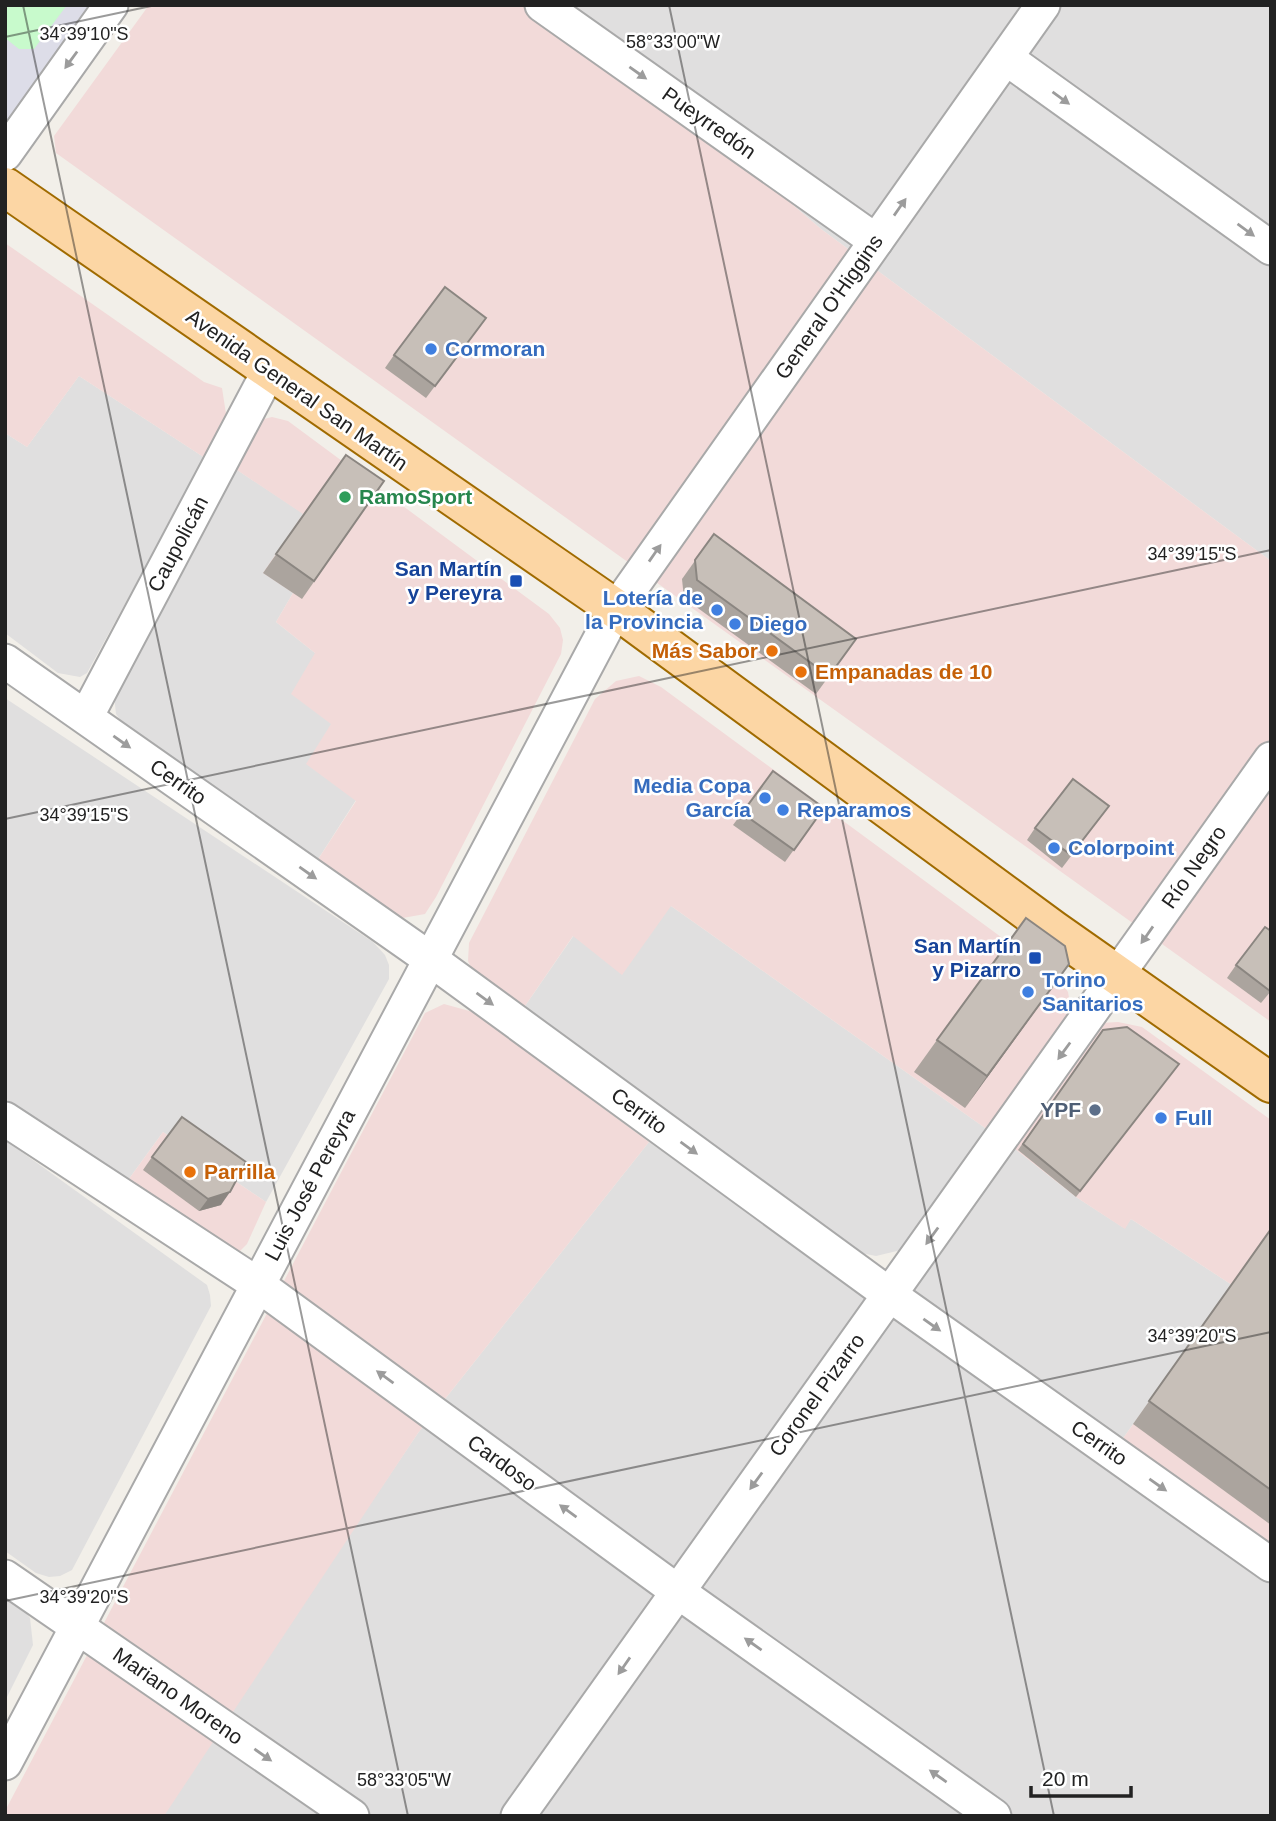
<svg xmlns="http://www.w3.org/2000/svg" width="1276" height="1821" viewBox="0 0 1276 1821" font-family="Helvetica,sans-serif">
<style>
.residential{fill:#e0dfdf}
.commercial{fill:#f2dad9}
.park{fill:#c8facc}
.plaza{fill:#dddde8}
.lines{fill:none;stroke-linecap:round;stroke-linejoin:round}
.minor-casing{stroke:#a9a9a9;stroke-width:37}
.major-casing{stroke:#a06b00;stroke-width:42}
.minor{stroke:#fff;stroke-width:33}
.major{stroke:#fcd6a4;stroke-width:38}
.wall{fill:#aba49e}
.shaded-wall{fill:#8b8681}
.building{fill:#c7bfb8;stroke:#8b8681;stroke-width:2}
.oneway{fill:#9c9c9c}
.ticks{fill:none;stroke:#222;stroke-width:2;stroke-opacity:0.45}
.shop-dot{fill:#3f7fe0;stroke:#fff;stroke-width:2.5}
.leisure-dot{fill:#2e9e5b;stroke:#fff;stroke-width:2.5}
.transit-dot{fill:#1a4fb4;stroke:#fff;stroke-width:2.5}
.food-dot{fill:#e8710a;stroke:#fff;stroke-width:2.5}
.service-dot{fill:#5c6f8a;stroke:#fff;stroke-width:2.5}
.labels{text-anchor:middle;stroke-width:5;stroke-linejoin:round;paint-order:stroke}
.street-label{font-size:21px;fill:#222;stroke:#fff}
.shop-label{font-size:21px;font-weight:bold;fill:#366cbe;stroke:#fff;text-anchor:start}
.leisure-label{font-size:21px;font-weight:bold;fill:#27864d;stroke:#fff;text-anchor:start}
.transit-label{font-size:21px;font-weight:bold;fill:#164399;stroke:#fff;text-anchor:end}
.food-label{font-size:21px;font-weight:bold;fill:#c56008;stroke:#fff;text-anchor:start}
.service-label{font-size:21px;font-weight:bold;fill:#4e5e75;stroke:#fff;text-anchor:end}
.ticks-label{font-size:18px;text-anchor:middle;fill:#222;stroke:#fff;stroke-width:5;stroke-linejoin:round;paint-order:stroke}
</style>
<rect width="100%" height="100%" fill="#f2efe9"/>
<g class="residential">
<polygon points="559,5 1271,5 1271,561 821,229"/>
<polygon points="79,376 205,458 87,673 80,677 58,673 5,633 5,433 27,447"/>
<polygon points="231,466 304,514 293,593 276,622 315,653 331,724 356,800 315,864 130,734 116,714 114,695"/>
<polygon points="5,698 373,942 385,955 389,965 389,979 266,1202 163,1132 126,1183 5,1098"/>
<polygon points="671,906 988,1130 901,1250 876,1256 861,1253 525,1006 574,935"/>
<polygon points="5,1140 207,1285 210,1295 211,1306 72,1570 60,1576 49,1577 36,1573 5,1551"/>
<polygon points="649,1142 1271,1585 1271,1816 160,1816 418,1433"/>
<polygon points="1010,1145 1076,1197 1124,1228 1131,1219 1232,1285 1119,1444 912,1292 914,1281"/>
<polygon points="5,1595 21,1607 30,1618 33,1645 5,1701"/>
</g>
<g class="commercial">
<polygon points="149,5 559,5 821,229 1271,561 1271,1022 56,153 54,136"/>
<polygon points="5,243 204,382 222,388 226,414 205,458 79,376 27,447 5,433"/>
<polygon points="272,417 288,421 549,614 560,628 563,640 561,654 436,897 425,914 397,919 315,864 356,801 306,764 331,724 291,694 315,653 276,622 293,593 263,573 303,514 231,466 260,420"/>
<polygon points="639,676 661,687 1061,981 1068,992 1071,1009 988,1130 671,906 622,975 573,936 525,1006 475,977 468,961 469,943 595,699 616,681"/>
<polygon points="444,1004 473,1012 649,1142 418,1433 164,1816 5,1816 5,1811 425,1013"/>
<polygon points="1118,1022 1142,1027 1271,1120 1271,1545 1119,1444 1232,1285 1131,1219 1125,1229 1076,1197 1010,1145 1101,1023"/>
<polygon points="163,1132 266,1202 247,1244 237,1254 126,1183"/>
</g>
<polygon class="park" points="5,5 96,5 5,122"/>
<polygon class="plaza" points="67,5 96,5 23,108 5,122 5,38 19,49 34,49"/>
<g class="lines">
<g class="minor-casing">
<g id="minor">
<polyline points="542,5 876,241"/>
<polyline points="1006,58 1271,248"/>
<polyline points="5,154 111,5"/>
<polyline points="5,661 430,959 890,1295 1271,1565"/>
<polyline points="86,717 269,371"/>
<polyline points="5,1119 257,1284 677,1591 994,1816"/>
<polyline points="5,1577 352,1816"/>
<polyline points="5,1763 616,609 1043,5"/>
<polyline points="518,1816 1271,759"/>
</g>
</g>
<g class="major-casing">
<polyline id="major" points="5,187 616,609 1053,930 1271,1083"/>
</g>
<use href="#minor" class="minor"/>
<use href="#major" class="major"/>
</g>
<g class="wall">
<polygon points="486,318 426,398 385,368 394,355"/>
<polygon points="346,455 384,481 302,599 263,573"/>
<polygon points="714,534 856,639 816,694 684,598 682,579"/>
<polygon points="773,771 824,808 785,862 733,825"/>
<polygon points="1109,806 1062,868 1027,840 1035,828"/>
<polygon points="1236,965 1271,991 1261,1003 1227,978"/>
<polygon points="1046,996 965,1108 914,1072 937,1040"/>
<polygon points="1103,1030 1174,1070 1076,1197 1018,1150"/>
<polygon points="152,1157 221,1205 199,1211 143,1170"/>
<polygon points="1271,1229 1271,1525 1133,1424"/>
</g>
<g class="shaded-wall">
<polygon points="1069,964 1046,996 965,1108 987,1076"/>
<polygon points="230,1192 221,1205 199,1211 208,1199"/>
</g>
<g class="building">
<polygon points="445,287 486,318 435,386 394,355"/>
<polygon points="346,455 384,481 314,581 276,554"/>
<polygon points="714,534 856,639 829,676 697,580 695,560"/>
<polygon points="773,771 824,808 794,850 742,813"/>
<polygon points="1073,779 1109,806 1071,855 1035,828"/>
<polygon points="1026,918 1065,946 1069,964 987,1076 937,1040"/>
<polygon points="1265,927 1271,931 1270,991 1236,965"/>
<polygon points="1127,1027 1179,1064 1080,1191 1023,1144 1103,1030"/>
<polygon points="182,1117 246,1162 230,1192 208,1199 152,1157"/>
<polygon points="1271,1229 1271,1490 1149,1401"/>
</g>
<defs><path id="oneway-solid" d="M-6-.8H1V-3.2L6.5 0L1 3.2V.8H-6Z" transform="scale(1.75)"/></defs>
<g class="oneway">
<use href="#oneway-solid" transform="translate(71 60) rotate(126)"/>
<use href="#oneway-solid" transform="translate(638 73) rotate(35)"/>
<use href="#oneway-solid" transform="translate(1061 98) rotate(36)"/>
<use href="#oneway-solid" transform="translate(900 207) rotate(-55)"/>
<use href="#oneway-solid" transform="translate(1246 230) rotate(36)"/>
<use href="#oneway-solid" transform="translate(655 553) rotate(-55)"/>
<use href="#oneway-solid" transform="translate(122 742) rotate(35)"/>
<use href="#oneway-solid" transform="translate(308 873) rotate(35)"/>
<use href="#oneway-solid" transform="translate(1147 935) rotate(125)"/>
<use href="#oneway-solid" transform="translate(485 999) rotate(36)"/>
<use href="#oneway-solid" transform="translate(1064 1051) rotate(126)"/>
<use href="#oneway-solid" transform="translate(689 1148) rotate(36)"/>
<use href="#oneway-solid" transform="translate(932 1236) rotate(126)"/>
<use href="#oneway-solid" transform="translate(932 1325) rotate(35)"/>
<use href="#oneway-solid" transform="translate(385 1377) rotate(-144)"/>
<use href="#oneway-solid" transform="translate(756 1481) rotate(126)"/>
<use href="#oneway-solid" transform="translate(1158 1485) rotate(35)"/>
<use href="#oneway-solid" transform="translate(568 1511) rotate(-144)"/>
<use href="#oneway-solid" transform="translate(753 1644) rotate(-145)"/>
<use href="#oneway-solid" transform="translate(624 1666) rotate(125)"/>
<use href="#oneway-solid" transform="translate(263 1755) rotate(35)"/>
<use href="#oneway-solid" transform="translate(938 1776) rotate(-145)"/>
</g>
<path class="ticks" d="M23,5L408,1816M669,5L1054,1816M5,37L156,5M5,819L1271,550M5,1601L1271,1332"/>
<g class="shop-dot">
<circle cx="431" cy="349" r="7"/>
<circle cx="717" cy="610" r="7"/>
<circle cx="735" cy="624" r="7"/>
<circle cx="765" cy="798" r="7"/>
<circle cx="783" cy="810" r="7"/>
<circle cx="1054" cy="848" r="7"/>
<circle cx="1028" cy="992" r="7"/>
<circle cx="1161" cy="1118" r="7"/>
</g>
<circle class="leisure-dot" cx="345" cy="497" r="7"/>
<g class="transit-dot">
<rect x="509" y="574" width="14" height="14" rx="3.5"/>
<rect x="1028" y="951" width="14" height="14" rx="3.5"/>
</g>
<g class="food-dot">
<circle cx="772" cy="651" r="7"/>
<circle cx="801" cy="672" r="7"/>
<circle cx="190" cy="1172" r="7"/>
</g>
<circle class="service-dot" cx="1095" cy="1110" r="7"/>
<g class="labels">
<g class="street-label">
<text transform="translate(709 123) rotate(35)" y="7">Pueyrredón</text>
<text transform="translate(829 307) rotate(-55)" y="7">General O'Higgins</text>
<text transform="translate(297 390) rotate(35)" y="7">Avenida General San Martín</text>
<text transform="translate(178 544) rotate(-62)" y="7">Caupolicán</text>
<text transform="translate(178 782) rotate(35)" y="7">Cerrito</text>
<text transform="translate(1194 867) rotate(-55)" y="7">Río Negro</text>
<text transform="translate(639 1111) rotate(36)" y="7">Cerrito</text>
<text transform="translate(310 1185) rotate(-62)" y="7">Luis José Pereyra</text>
<text transform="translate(817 1395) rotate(-54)" y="7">Coronel Pizarro</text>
<text transform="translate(1099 1443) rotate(35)" y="7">Cerrito</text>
<text transform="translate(502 1463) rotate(36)" y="7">Cardoso</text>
<text transform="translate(178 1696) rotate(35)" y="7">Mariano Moreno</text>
</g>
<g class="shop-label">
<text x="445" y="356">Cormoran</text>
<text x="703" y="605" text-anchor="end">Lotería de<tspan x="703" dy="24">la Provincia</tspan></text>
<text x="749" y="631">Diego</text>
<text x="751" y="793" text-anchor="end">Media Copa<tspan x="751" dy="24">García</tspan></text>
<text x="797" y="817">Reparamos</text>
<text x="1068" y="855">Colorpoint</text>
<text x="1042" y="987">Torino<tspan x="1042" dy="24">Sanitarios</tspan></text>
<text x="1175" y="1125">Full</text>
</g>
<g class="leisure-label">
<text x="359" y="504">RamoSport</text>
</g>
<g class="transit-label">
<text x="502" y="576">San Martín<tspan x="502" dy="24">y Pereyra</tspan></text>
<text x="1021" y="953">San Martín<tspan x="1021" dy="24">y Pizarro</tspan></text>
</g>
<g class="food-label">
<text x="758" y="658" text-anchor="end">Más Sabor</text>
<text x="815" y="679">Empanadas de 10</text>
<text x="204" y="1179">Parrilla</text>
</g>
<g class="service-label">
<text x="1081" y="1117">YPF</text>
</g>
</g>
<g class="ticks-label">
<text x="84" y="40">34°39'10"S</text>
<text x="673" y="48">58°33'00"W</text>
<text x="1192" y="560">34°39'15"S</text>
<text x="84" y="821">34°39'15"S</text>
<text x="1192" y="1342">34°39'20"S</text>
<text x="84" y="1603">34°39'20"S</text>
<text x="404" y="1786">58°33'05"W</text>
</g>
<rect width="1276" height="1821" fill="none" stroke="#222222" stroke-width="14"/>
<path d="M1031 1786v10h100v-10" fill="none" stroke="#222222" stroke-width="3.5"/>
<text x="1042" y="1786" font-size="21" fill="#222222" stroke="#ffffff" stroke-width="5" paint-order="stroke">20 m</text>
</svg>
